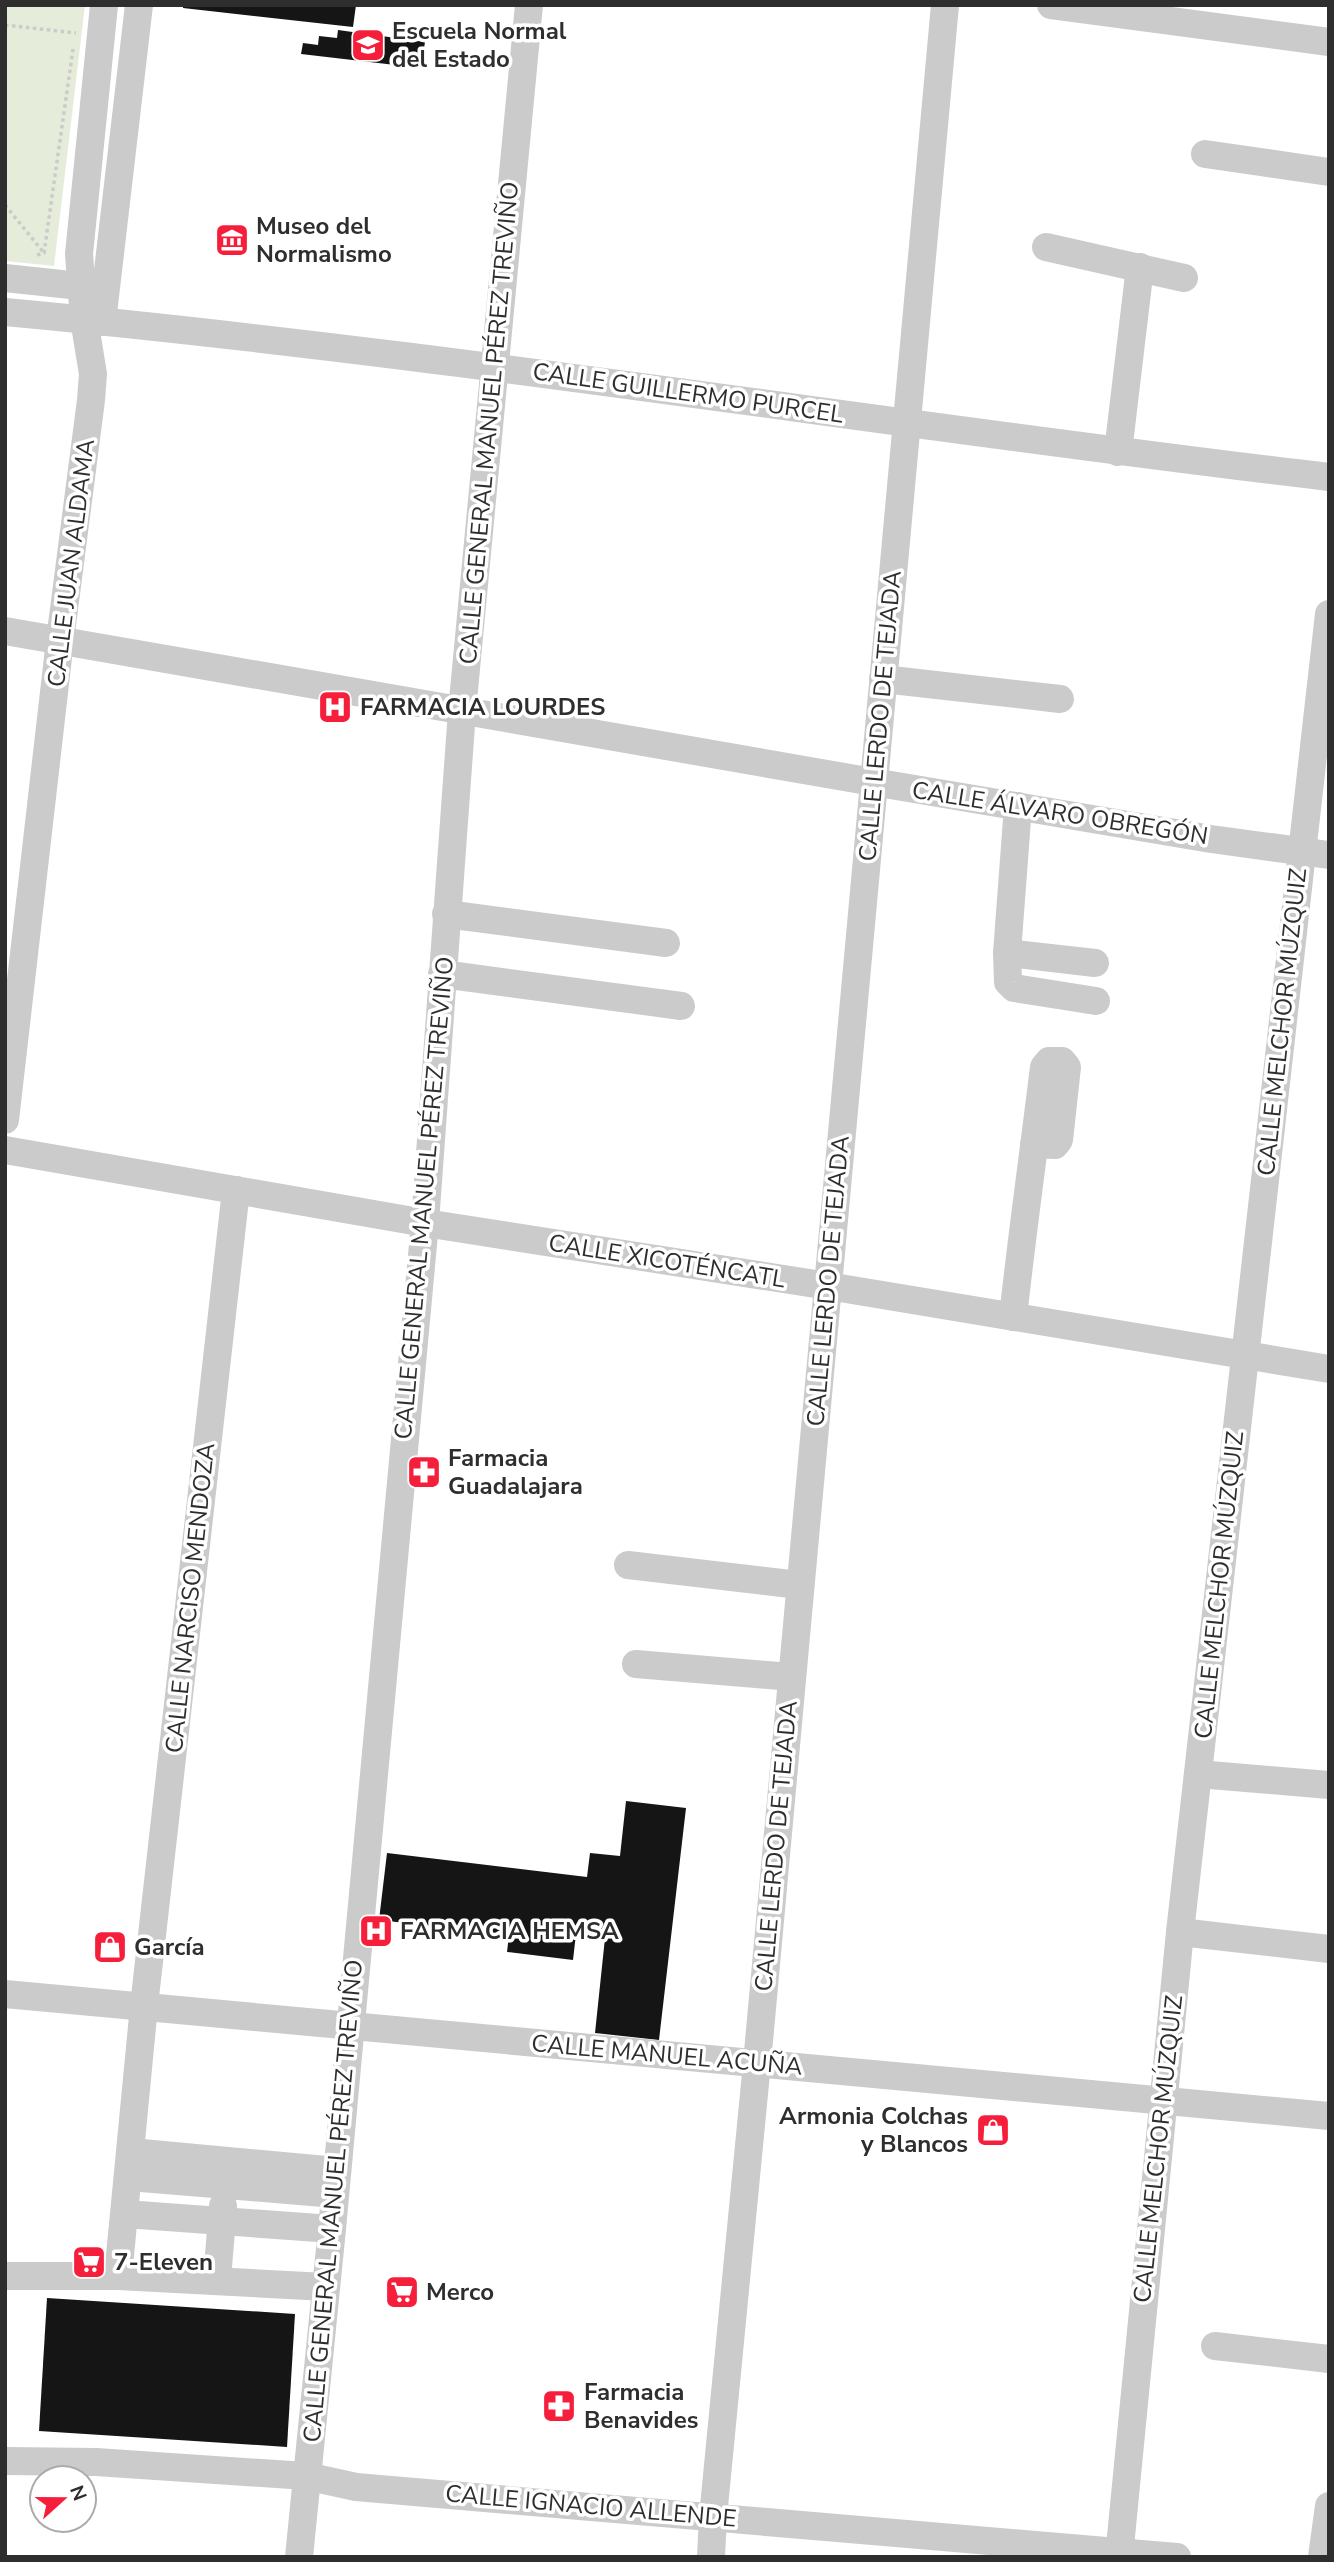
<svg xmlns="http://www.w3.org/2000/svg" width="1334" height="2562" viewBox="0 0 1334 2562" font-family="'Nunito Sans',sans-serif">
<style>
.green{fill:#e5edda}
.building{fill:#151515}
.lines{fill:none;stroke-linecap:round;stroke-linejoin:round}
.path{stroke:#cbcbcb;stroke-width:3.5;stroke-dasharray:3.5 3.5;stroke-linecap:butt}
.minor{stroke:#cbcbcb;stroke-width:28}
.labels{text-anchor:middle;stroke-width:7;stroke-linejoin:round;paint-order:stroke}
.poi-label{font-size:24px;font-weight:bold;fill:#2e2e2e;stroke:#fff;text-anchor:start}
.street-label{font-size:24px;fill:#2e2e2e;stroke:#fff}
</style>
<rect width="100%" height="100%" fill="#fff"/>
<polygon class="green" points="5,5 85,5 54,266 5,261"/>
<g class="building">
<polygon points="183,5 356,5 353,27 183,8"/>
<polygon points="338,30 425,42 421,68 301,54 303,43 318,45 319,36 337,38"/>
<polygon points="626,1801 686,1808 659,2040 595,2033 605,1938 576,1934 573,1960 507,1952 509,1935 379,1920 387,1853 587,1877 590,1853 620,1856"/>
<polygon points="987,2115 1001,2117 999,2144 985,2143"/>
<polygon points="47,2298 295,2314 287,2447 39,2431"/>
</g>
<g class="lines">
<g class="path">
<polyline points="5,25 76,33"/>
<polyline points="5,205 44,253"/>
<polyline points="37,255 44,253 73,49"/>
</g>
<g class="minor">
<polyline points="1051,5 1329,42"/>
<polyline points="1205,154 1329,172"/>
<polyline points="1046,247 1184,278"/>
<polyline points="5,278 99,288"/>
<path d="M5,312C448,353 887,425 1329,477"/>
<polyline points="102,322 139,5"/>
<polyline points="1118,452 1140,267"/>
<polyline points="5,631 873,782 1211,839 1329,855"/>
<polyline points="883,679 1060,699"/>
<polyline points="1018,806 1007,953 1008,982 1014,988 1096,1001"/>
<polyline points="446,914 666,943"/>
<polyline points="1007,953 1095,963"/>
<polyline points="442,974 681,1006"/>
<polyline points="5,1120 60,640 91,400 93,374 84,319 79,254 104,5"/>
<polyline points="5,1150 425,1223 828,1286 1329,1369"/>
<path d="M1013,1317C1022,1234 1034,1150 1044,1067L1049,1061H1062L1067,1067L1059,1140L1055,1145L1034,1144"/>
<polyline points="628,1565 799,1585"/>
<polyline points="636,1664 791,1677"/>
<polyline points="1198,1774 1329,1785"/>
<polyline points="1180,1932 1329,1949"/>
<polyline points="5,1994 1329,2116"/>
<polyline points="131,2152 337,2171"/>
<polyline points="129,2177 335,2194"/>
<polyline points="125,2214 332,2229"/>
<polyline points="5,2276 118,2276 326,2287"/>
<polyline points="118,2276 144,2006 236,1190"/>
<polyline points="217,2279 223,2206"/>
<polyline points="1215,2346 1329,2359"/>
<polyline points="5,2461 96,2462 306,2476 356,2487 1177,2557"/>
<polyline points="299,2557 332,2229 425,1223 462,711 529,5"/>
<polyline points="711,2557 713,2517 757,2063 945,5"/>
<polyline points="1119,2557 1180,1932 1329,614"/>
<polyline points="1322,2557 1329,2506"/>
</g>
</g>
<defs>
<g id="university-square" transform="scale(1.75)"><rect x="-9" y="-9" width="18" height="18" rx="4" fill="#f61f3b" stroke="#fff"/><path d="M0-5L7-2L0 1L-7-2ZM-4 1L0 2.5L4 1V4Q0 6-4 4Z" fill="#fff"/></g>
<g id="museum-square" transform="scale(1.75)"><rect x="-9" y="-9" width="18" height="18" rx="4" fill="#f61f3b" stroke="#fff"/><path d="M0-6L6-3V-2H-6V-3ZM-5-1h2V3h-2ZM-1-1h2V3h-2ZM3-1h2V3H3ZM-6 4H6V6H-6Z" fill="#fff"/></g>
<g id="hospital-square" transform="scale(1.75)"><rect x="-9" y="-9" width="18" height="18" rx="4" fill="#f61f3b" stroke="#fff"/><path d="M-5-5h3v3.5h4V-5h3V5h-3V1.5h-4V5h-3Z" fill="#fff"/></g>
<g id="pharmacy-square" transform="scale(1.75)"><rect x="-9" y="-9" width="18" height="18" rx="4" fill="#f61f3b" stroke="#fff"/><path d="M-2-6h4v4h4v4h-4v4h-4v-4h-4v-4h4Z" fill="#fff"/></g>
<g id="shop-square" transform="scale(1.75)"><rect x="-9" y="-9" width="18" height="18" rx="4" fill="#f61f3b" stroke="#fff"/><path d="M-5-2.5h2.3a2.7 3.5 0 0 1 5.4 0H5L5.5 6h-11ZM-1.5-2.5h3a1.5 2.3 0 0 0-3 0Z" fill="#fff"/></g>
<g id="supermarket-square" transform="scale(1.75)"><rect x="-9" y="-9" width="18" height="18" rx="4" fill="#f61f3b" stroke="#fff"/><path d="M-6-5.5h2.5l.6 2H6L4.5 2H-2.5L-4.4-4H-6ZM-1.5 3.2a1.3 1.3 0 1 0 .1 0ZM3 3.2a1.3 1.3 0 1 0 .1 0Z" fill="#fff"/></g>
</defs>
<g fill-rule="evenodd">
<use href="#university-square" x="368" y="45"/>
<use href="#museum-square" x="232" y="240"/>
<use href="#hospital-square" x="335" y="707"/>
<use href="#pharmacy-square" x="424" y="1472"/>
<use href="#hospital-square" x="376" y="1931"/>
<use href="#shop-square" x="110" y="1947"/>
<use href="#shop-square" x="993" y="2130"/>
<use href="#supermarket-square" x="89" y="2262"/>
<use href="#supermarket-square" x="402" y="2292"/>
<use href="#pharmacy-square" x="559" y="2406"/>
</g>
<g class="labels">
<g class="poi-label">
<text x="392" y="39">Escuela Normal<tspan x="392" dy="28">del Estado</tspan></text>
<text x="256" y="234">Museo del<tspan x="256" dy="28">Normalismo</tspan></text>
<text x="360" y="715">FARMACIA LOURDES</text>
<text x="448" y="1466">Farmacia<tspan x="448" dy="28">Guadalajara</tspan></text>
<text x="400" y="1939">FARMACIA HEMSA</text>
<text x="134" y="1955">García</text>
<text x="968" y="2124" text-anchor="end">Armonia Colchas<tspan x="968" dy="28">y Blancos</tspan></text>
<text x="114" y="2270">7-Eleven</text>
<text x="426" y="2300">Merco</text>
<text x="584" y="2400">Farmacia<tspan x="584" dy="28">Benavides</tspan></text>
</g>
<g class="street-label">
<text transform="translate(688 393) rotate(8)" y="8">CALLE GUILLERMO PURCEL</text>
<text transform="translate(489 423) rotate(-85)" y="8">CALLE GENERAL MANUEL PÉREZ TREVIÑO</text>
<text transform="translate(71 563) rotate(-83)" y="8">CALLE JUAN ALDAMA</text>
<text transform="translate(880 716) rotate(-85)" y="8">CALLE LERDO DE TEJADA</text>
<text transform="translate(1060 813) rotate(9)" y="8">CALLE ÁLVARO OBREGÓN</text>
<text transform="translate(1282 1022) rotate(-84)" y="8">CALLE MELCHOR MÚZQUIZ</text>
<text transform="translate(424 1198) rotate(-85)" y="8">CALLE GENERAL MANUEL PÉREZ TREVIÑO</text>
<text transform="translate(667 1261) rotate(9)" y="8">CALLE XICOTÉNCATL</text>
<text transform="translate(828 1281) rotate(-85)" y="8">CALLE LERDO DE TEJADA</text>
<text transform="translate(1219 1585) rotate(-84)" y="8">CALLE MELCHOR MÚZQUIZ</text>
<text transform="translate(190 1598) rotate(-84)" y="8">CALLE NARCISO MENDOZA</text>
<text transform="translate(776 1846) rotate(-85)" y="8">CALLE LERDO DE TEJADA</text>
<text transform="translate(667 2055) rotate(5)" y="8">CALLE MANUEL ACUÑA</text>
<text transform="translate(1158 2149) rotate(-84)" y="8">CALLE MELCHOR MÚZQUIZ</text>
<text transform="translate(333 2201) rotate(-85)" y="8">CALLE GENERAL MANUEL PÉREZ TREVIÑO</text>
<text transform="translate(591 2506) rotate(5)" y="8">CALLE IGNACIO ALLENDE</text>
</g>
</g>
<rect width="1334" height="2562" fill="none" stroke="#2e2e2e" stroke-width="14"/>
<g transform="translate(63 2499) rotate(69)"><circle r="33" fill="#ffffff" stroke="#ababab" stroke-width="2"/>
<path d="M0-5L12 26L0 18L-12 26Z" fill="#f61f3b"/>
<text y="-10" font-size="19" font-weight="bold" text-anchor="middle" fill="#2e2e2e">N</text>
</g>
</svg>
